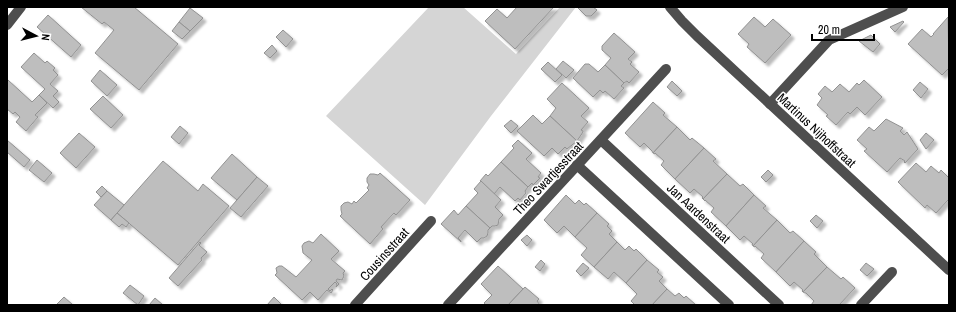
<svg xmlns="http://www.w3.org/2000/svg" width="956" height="312" viewBox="0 0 956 312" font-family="'Archivo Narrow',sans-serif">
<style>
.green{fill:#d5d5d5}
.building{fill:#bebebe;stroke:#929292;filter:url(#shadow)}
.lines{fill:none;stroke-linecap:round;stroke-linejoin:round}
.minor{stroke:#4e4e4e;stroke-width:10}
.labels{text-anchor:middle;stroke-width:3;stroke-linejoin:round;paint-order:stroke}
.street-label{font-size:13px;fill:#000;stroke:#fff}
</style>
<defs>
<filter id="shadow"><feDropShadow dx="3.5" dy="3.5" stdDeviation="1" flood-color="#0004"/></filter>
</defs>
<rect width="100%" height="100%" fill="#fff"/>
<polygon class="green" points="429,7 463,7 516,54 560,7 576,7 491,116 425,205 326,116"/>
<g class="building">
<polygon points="81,7 134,7 178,44 139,90 95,53 114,30 104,22 102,24"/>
<polygon points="517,7 554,7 515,49 485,21 497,9 507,18"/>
<polygon points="577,7 593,7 597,10 591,16 586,16"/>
<polygon points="190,8 203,18 190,31 179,22"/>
<polygon points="48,15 81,45 71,57 37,27"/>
<polygon points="754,17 765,27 773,19 791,35 765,63 747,47 749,44 738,34"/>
<polygon points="948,17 949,68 942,75 908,44 922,29 931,37 934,34 933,34"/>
<polygon points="903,21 904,22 895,32 890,27"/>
<polygon points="179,22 190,31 182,39 172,31"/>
<polygon points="283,30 293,39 286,47 276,37"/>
<polygon points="614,33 635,52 628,59 632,62 630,64 639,72 629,83 627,81 624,83 605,65 611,58 602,50 602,46"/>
<polygon points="871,35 880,44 873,52 859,41"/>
<polygon points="272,45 277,51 270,58 264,53"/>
<polygon points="34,53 45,63 47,61 55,68 53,70 58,75 50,84 58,91 53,96 59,102 53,108 39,95 45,89 21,67"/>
<polygon points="563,61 574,70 566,78 556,69"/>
<polygon points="548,62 562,75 555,82 541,69"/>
<polygon points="585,64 589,64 598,72 605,65 624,83 621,86 624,88 614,99 605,91 603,93 600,90 593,97 573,78"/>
<polygon points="100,70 117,85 107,96 91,81"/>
<polygon points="8,80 32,102 39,95 47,103 35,115 38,117 26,131 16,122 20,117 15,112 13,114 7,109 7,82"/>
<polygon points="864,80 882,97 865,115 857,107 850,114 848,112 836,125 826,116 828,115 817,105 822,98 818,94 825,86 832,92 840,84 849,92 857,83 859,85"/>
<polygon points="672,81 682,91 677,96 667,87"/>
<polygon points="920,82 928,89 921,98 913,90"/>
<polygon points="562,83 589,108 581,116 588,122 581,130 583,131 583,132 577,141 550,116 556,108 547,99"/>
<polygon points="103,96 123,115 111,128 90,109"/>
<polygon points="653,102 665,113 663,115 677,127 653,153 652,151 644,143 640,147 625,133"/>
<polygon points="533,115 542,124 550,116 577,141 567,149 565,147 558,154 552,148 544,156 517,131"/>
<polygon points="886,119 903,128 900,131 904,135 907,132 918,149 905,163 904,162 905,161 900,158 887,172 864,151 867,149 857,140 869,127 874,131"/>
<polygon points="511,120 518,126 511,133 504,126"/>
<polygon points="180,126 188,133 179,144 171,137"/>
<polygon points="677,127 690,140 692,138 704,148 675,179 661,165 664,161 655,153 655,154 653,153"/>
<polygon points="79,133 95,147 76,168 60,153"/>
<polygon points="926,133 934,140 926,149 920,140"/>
<polygon points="7,140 30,160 24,167 7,152"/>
<polygon points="518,140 532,153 526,159 541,173 538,177 540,178 533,185 532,183 528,187 501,162 514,148 512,146"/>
<polygon points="704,148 716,159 713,161 727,174 703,199 702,198 703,197 694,189 690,193 675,179"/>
<polygon points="232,154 257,177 237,200 211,178"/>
<polygon points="37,160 52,173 44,182 29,170"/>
<polygon points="163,161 198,191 203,184 229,206 178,265 117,213"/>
<polygon points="501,162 528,187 525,191 526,193 520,200 518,198 515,201 500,187 494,194 480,181 486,174 488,176"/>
<polygon points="916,163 926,172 931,166 939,173 941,170 949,178 949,199 936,213 927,205 925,208 898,182"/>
<polygon points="768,170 773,175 766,182 761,177"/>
<polygon points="380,173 410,200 396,215 394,213 381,227 383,229 370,244 340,216 342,214 341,210 341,206 344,203 348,202 352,204 354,201 356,203 369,190 367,188 369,185 367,182 367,178 370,174 374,174 378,175"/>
<polygon points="727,174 740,186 743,184 754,195 726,226 711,212 714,208 705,200 705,201 703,199"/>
<polygon points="257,177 268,186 241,217 230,208"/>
<polygon points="481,181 501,200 495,207 503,215 499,219 498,225 495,226 492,226 490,228 466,206 478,193 474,189"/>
<polygon points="102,186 107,191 101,197 96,192"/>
<polygon points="107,191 124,205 111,220 94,205"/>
<polygon points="566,195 575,204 579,200 584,205 586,203 597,213 575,237 564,226 557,233 544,220"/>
<polygon points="754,195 766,206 763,208 777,220 753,246 752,244 753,244 744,236 740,240 726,226"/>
<polygon points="466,206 490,228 488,230 488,233 487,236 484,238 481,238 477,242 465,230 458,238 461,241 461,242 441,224 454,210 458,215"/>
<polygon points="117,213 129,223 126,227 122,224 119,227 111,220"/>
<polygon points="597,213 609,224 607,226 612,231 609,234 617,242 594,267 581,255 587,248 575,237"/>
<polygon points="816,215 823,221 817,228 810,221"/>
<polygon points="777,220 790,233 793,231 804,241 776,272 761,258 764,254 755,246 755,247 753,246"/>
<polygon points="321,234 339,251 331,259 345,271 343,273 344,276 342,280 337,279 336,281 339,284 336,287 336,286 337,284 335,282 328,289 330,291 332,289 333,290 331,293 327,290 318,300 310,292 302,300 275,275 277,273 276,268 279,266 282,266 296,277 312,260 303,253 302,246 304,243 309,241 313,243"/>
<polygon points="527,235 532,240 527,246 521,240"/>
<polygon points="804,241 816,252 814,254 827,267 803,292 802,291 803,290 794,282 790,286 776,272"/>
<polygon points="200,242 201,243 199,245 207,252 201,258 202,260 178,286 169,278"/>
<polygon points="617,242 625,250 629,246 634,251 636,249 647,260 626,283 614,272 608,279 594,267"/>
<polygon points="541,260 545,264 540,271 535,267"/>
<polygon points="647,260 659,270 657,272 663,277 659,281 667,289 652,305 635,305 631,301 637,294 626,283"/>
<polygon points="583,263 589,268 581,276 576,271"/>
<polygon points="866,263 874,269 867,276 860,270"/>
<polygon points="498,266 523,289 508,305 486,305 484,303 492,295 481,284"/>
<polygon points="827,267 841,279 843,277 855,288 839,305 811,305 814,301 806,293 805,293 803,292"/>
<polygon points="130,285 144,296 138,305 123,293"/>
<polygon points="525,287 539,299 537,301 540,305 508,305"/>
<polygon points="667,289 675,296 679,293 684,298 686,296 696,305 652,305"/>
<polygon points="64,297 73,305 56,305"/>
<polygon points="274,297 282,305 267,305"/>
<polygon points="155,298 163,305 149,305"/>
</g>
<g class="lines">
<g class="minor">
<polyline points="670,7 682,21 697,36 949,270"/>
<polyline points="7,25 21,7"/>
<polyline points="770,104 829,40 903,7"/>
<polyline points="601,140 779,305"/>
<polyline points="577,165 729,305"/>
<polyline points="355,305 431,221"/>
<polyline points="448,305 666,69"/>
<polyline points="861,305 892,272"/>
</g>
</g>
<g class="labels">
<g class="street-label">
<text transform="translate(817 130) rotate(43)" y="5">Martinus Nijhoffstraat</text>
<text transform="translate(548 178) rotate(-47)" y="5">Theo Swartjesstraat</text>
<text transform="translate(699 213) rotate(43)" y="5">Jan Aardenstraat</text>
<text transform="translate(384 254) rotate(-48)" y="5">Cousinsstraat</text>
</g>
</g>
<rect width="956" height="312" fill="none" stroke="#000000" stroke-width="16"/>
<g transform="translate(36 36) rotate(97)" stroke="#ffffff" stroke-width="3" paint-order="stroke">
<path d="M0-3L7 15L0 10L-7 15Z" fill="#000000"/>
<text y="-6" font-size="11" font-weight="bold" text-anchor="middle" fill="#000000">N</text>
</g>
<path d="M812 34v6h62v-6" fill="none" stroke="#000000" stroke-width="2"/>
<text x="818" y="34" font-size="12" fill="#000000" stroke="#ffffff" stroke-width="3" paint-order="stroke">20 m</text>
</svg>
